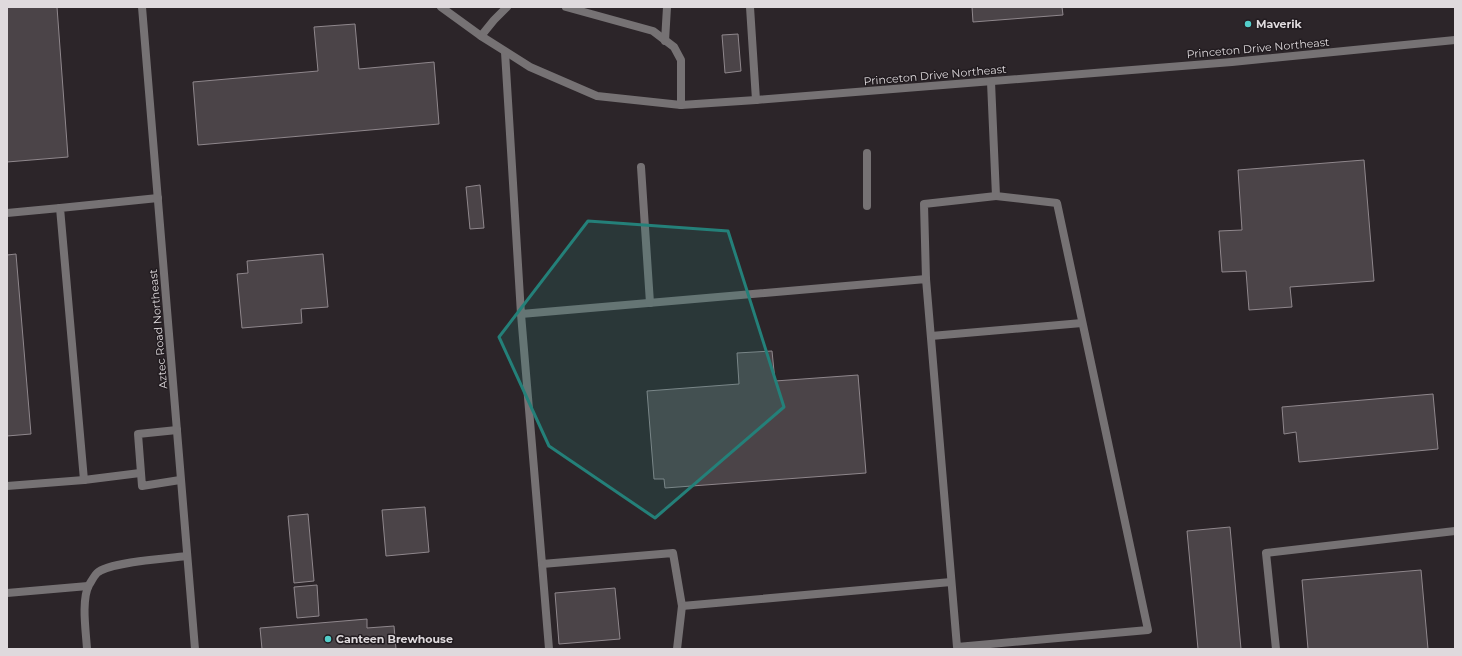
<svg xmlns="http://www.w3.org/2000/svg" width="1462" height="656" viewBox="0 0 1462 656" font-family="Montserrat,sans-serif">
<style>
.building{fill:#4b4448;stroke:#8f878c}
.lines{fill:none;stroke-linecap:round;stroke-linejoin:round}
.service{stroke:#767274;stroke-width:8}
.minor{stroke:#767274;stroke-width:8}
.marked{fill:#248079;fill-opacity:0.2;stroke:#248079;stroke-width:3;stroke-linejoin:round}
.poi-dot{fill:#53cdc9;stroke:#221c20;stroke-width:1.5}
.labels{text-anchor:middle;stroke-width:3;stroke-linejoin:round;paint-order:stroke}
.poi-label{font-size:11px;font-weight:bold;fill:#dfdadd;stroke:#221c20;text-anchor:start}
.street-label{font-size:11px;fill:#dfdadd;stroke:#221c20}
</style>
<rect width="100%" height="100%" fill="#2c2529"/>
<g class="building">
<polygon points="7,7 57,7 68,157 7,162"/>
<polygon points="972,7 1062,7 1063,15 973,22"/>
<polygon points="355,24 359,69 434,62 439,124 198,145 193,82 318,71 314,27"/>
<polygon points="738,34 741,71 725,73 722,35"/>
<polygon points="1364,160 1374,281 1290,287 1292,307 1249,310 1246,271 1222,272 1219,231 1242,230 1238,170"/>
<polygon points="480,185 484,228 470,229 466,187"/>
<polygon points="16,254 31,434 7,436 7,255"/>
<polygon points="323,254 328,307 301,309 302,323 242,328 237,274 248,273 247,261"/>
<polygon points="772,351 775,381 858,375 866,473 665,488 664,479 654,479 647,391 739,384 737,353"/>
<polygon points="1433,394 1438,449 1299,462 1296,432 1284,434 1282,407"/>
<polygon points="425,507 429,552 386,556 382,510"/>
<polygon points="308,514 314,581 294,583 288,516"/>
<polygon points="1230,527 1241,649 1198,649 1187,531"/>
<polygon points="1421,570 1428,649 1308,649 1302,580"/>
<polygon points="317,585 319,616 297,618 294,587"/>
<polygon points="615,588 620,639 559,644 555,593"/>
<polygon points="367,619 367,628 394,626 396,649 262,649 260,628"/>
</g>
<g class="lines">
<g class="service">
<polyline points="566,7 653,31 674,47 681,60 681,105"/>
<polyline points="750,7 756,100"/>
<polyline points="481,36 494,20 507,7"/>
<polyline points="665,41 667,7"/>
<polyline points="505,52 521,314 926,279 957,647 1148,630 1057,203 996,196 991,82"/>
<polyline points="867,153 867,206"/>
<polyline points="641,167 650,303"/>
<polyline points="7,213 60,208"/>
<polyline points="926,279 924,204 996,196"/>
<polyline points="521,314 542,564 673,553 682,606 951,582"/>
<polyline points="931,336 1082,323"/>
<polyline points="177,430 138,434 142,486 180,480"/>
<polyline points="140,473 84,480 60,208 158,198"/>
<polyline points="7,486 84,480"/>
<polyline points="542,564 549,649"/>
<polyline points="7,593 88,586"/>
<path d="M87,649C86,632 81,600 89,585C91,582 94,576 97,573C108,562 170,558 187,556"/>
<polyline points="677,649 682,606"/>
<polyline points="1276,649 1266,553 1455,531"/>
</g>
<g class="minor">
<polyline points="142,7 195,649"/>
<polyline points="441,7 481,36 530,67 597,96 681,105 756,100 1232,62 1455,40"/>
</g>
</g>
<path class="marked" d="M588,221L728,231L784,407L655,518L549,446L499,337Z"/>
<g class="poi-dot">
<circle cx="1248" cy="24" r="4"/>
<circle cx="328" cy="639" r="4"/>
</g>
<g class="labels">
<g class="poi-label">
<text x="1256" y="28">Maverik</text>
<text x="336" y="643">Canteen Brewhouse</text>
</g>
<g class="street-label">
<text transform="translate(1258 48) rotate(-5)" y="4">Princeton Drive Northeast</text>
<text transform="translate(935 75) rotate(-5)" y="4">Princeton Drive Northeast</text>
<text transform="translate(158 329) rotate(-95)" y="4">Aztec Road Northeast</text>
</g>
</g>
<rect width="1462" height="656" fill="none" stroke="#dfdadd" stroke-width="16"/>
</svg>
